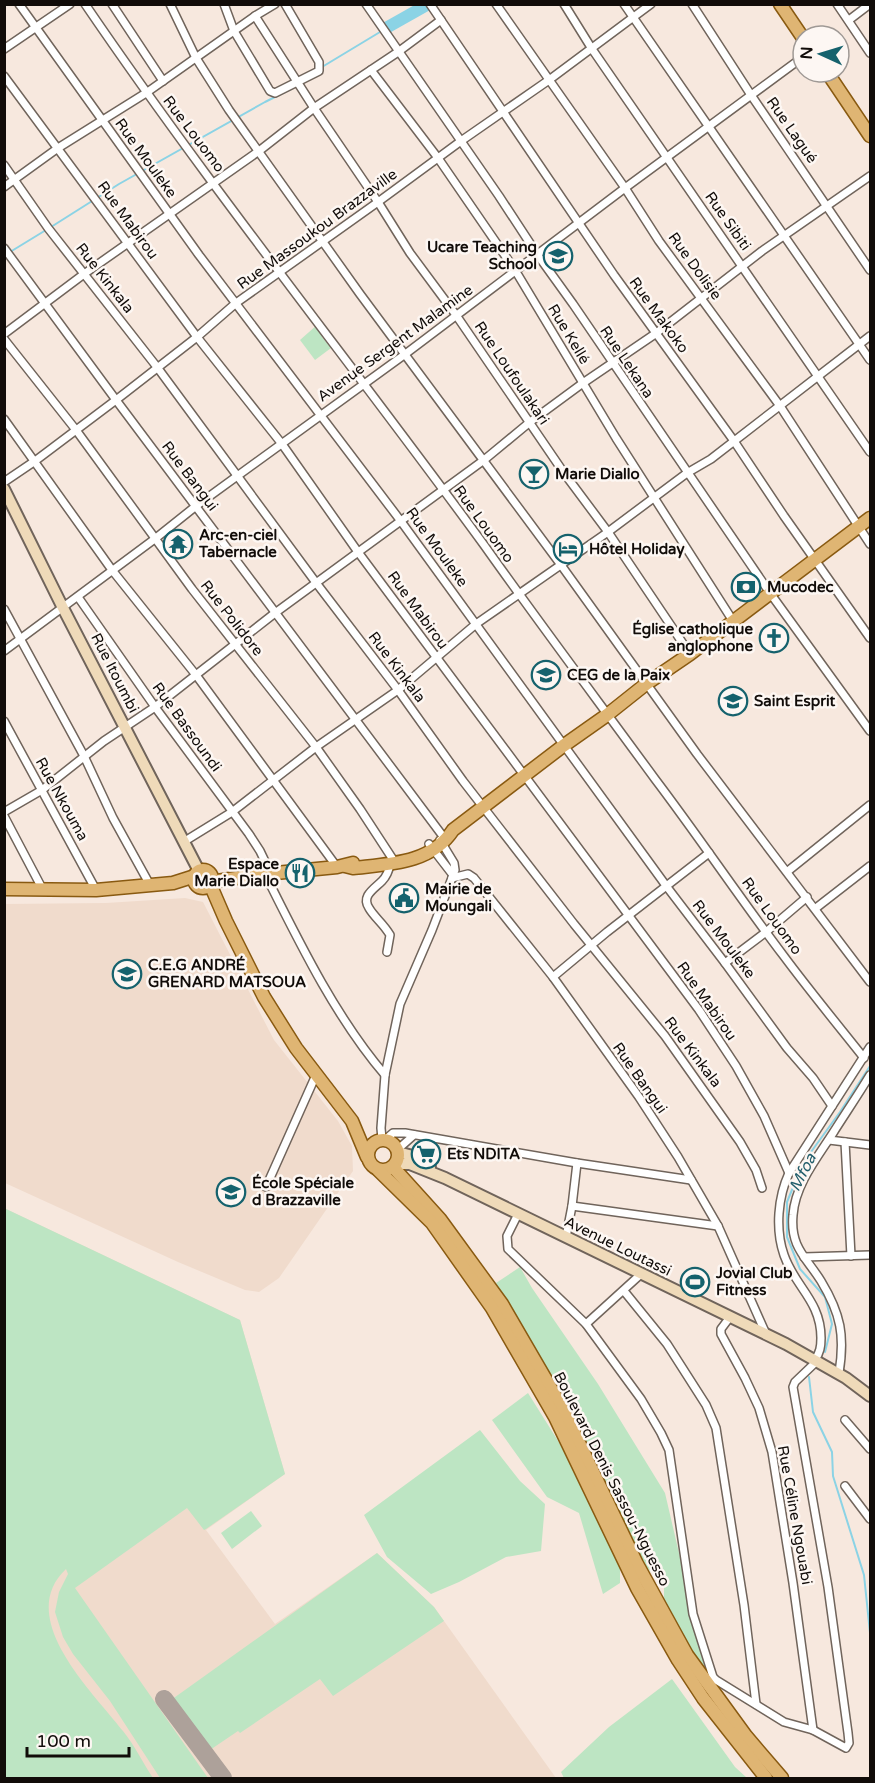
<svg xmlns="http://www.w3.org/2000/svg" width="875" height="1783" viewBox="0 0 875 1783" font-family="'Varela Round',sans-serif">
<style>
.built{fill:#f0dbcc}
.green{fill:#bde5c3}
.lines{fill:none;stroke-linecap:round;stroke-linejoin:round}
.stream{stroke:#8bd3e5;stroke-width:2}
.river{stroke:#8bd3e5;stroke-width:12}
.taxiway{stroke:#ada19a;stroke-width:18}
.street-casing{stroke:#70645b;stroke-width:10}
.secondary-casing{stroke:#70645b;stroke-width:14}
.primary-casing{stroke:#895a11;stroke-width:15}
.street{stroke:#fff;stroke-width:7}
.secondary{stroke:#efdab9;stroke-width:10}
.primary{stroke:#dfb573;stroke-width:12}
.labels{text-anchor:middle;stroke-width:5;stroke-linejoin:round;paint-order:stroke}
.street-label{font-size:15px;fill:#110c09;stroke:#fdf7f3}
.poi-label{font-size:15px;font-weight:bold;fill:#110c09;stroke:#fdf7f3;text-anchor:start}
.water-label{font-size:16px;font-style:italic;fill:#235f6c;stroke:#fdf7f3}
</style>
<rect width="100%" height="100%" fill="#f7e8de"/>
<g class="built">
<polygon points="185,898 203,902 274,1040 338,1121 352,1146 353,1171 279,1278 259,1292 245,1290 178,1262 5,1183 5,904 106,903"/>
<polygon points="4,1208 240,1320 285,1474 206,1530 275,1624 377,1553 434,1607 556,1778 5,1778"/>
</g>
<g class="green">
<polygon points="317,325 324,334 322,337 331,348 315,360 300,340"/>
<path d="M4,1208L240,1320L285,1474L206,1529L204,1530L187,1508L75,1588L208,1778H160L110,1701L73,1654L63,1637L55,1612L59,1592L68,1574L66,1569C14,1618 93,1692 123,1731C135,1746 143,1763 153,1778H5Z"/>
<polygon points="520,1267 532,1288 598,1384 665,1493 682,1566 690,1619 711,1682 664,1603 664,1582 644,1566 496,1283"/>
<polygon points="528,1393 560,1444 620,1568 620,1583 603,1594 579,1513 547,1497 492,1420"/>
<polygon points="480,1430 520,1481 545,1504 541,1551 506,1557 459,1582 431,1594 387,1557 364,1515"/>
<polygon points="251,1511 262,1526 232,1549 221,1533"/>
<polygon points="377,1553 434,1607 444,1621 333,1696 320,1679 240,1733 238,1731 207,1752 171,1700"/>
<polygon points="672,1679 735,1767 747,1778 564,1778 561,1772 609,1727"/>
</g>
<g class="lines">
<g class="stream">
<polyline points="322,67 380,32"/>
<polyline points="51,227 119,184 265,102 293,88"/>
<polyline points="10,252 46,230"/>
<polyline points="825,1352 832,1324 825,1297 800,1269 787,1237 787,1202 803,1163 840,1112 870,1066"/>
<polyline points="809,1377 813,1412 832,1452 833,1476 864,1575 870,1633"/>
</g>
<polyline class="river" points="386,28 425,6"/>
<polyline class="taxiway" points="164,1699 223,1778"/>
<g class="street-casing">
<g id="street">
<polyline points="19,4 199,255 400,520 667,887 725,963 787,1048 813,1078 832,1106"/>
<path d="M85,4C211,189 352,364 484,545C540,624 598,701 655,779C699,837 739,897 783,955C809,990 837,1024 864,1058"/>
<polyline points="112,4 163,81"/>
<polyline points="170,4 196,58 229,110 360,294 561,565 697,754 870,982"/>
<polyline points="224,4 234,31 270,91 275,93 319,71 319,62 285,4"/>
<polyline points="366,4 499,196 537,254 573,304 770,593 870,731"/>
<polyline points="430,4 614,275 734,441 784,516 870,638"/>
<polyline points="496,4 625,188 659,241 780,406 870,544"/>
<polyline points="564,4 592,49 870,452"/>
<polyline points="624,4 870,360"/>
<polyline points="692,4 751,95 870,270"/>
<polyline points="837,4 870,53"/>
<polyline points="255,16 314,108 378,202 410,253 456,315 564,473 608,532 690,654"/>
<polyline points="849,20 870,4"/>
<polyline points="4,49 70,4"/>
<polyline points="371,70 438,158 515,270 616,438 733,621"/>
<polyline points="4,76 197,337 282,444 358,552 699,1010 736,1066 764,1116 789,1173"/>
<polyline points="4,165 48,228 157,367 317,584 398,690 463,781 574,924 665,1036 740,1142 756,1170 762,1188"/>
<polyline points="4,187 58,148 146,93 255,16 275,4"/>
<polyline points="4,248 116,400 442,835"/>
<polyline points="4,334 84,274 259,151 314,108 398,52 441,20"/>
<polyline points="4,339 76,430 192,589 316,747 360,809 392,858"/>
<polyline points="4,419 112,570 196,675 337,867"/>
<polyline points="4,482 35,461 116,400 197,337 236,303 378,202 461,141 549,80 651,4"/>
<polyline points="78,597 155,707 249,834 260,851 271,874"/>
<polyline points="4,609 84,756 113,818 150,885"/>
<polyline points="4,651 156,538 196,506 404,355 625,188 803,57"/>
<polyline points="4,721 96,890"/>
<polyline points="4,812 42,790 104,741 155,707 275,613 484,460 530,422 583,383 655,334 762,251 870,176"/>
<polyline points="4,816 43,890"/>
<polyline points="185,841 232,812 316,747 398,690 476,624 608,532 687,473 711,459 870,336"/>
<polyline points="429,844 453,875"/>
<polyline points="788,871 870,805"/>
<path d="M265,874C299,942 336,1018 385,1075"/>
<polyline points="452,878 468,874 474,878 553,977 639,1097 678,1157 718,1226 766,1334"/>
<polyline points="816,908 870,866"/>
<path d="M387,952L390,935C384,924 374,917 369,908C361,896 374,889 382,881C387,876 389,870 390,864"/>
<polyline points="725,963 766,932 807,897"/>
<polyline points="553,977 607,932 709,853"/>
<polyline points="382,1139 381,1128 385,1075 400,1004 432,930 455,870 454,863 440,840"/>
<polyline points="386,1139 393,1133 405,1133 577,1163 691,1180"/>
<polyline points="829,1140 870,1145"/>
<polyline points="845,1142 851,1256"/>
<polyline points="397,1150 414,1135"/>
<polyline points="266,1187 316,1075"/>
<polyline points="572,1206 718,1226"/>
<polyline points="518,1214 507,1236 508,1249 586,1324 641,1399 661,1433 669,1450 693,1614 713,1677 716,1680 784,1722 813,1730 846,1748 849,1743 848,1733 828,1587 793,1387 795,1382 817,1361"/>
<polyline points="566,1237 572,1206 577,1163"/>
<polyline points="804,1257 870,1255"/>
<polyline points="624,1291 667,1344 706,1405 716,1428 744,1605 756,1704"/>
<polyline points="730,1317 721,1329 721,1334 745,1378 759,1408 772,1452 793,1583 813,1730"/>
<polyline points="586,1324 641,1274"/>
<path d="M815,1360C820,1352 821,1347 821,1338C821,1301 795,1287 784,1255C775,1229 778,1197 789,1173L870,1047"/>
<path d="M839,1373C845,1336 841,1314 821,1281C806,1257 790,1247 793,1215C795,1185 817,1158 833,1133C845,1114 858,1095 870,1075"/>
<polyline points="845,1420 870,1449"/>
<polyline points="845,1486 870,1519"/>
</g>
</g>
<g class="secondary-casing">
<g id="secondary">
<polyline points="4,489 63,608 199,871"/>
<polyline points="398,1152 416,1157 430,1167"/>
<polyline points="395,1164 410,1164 445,1178 786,1344 846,1378 870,1396"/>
</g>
</g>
<g class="primary-casing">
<g id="primary">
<polyline points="780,4 803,38"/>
<polyline points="827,72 870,136"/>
<path d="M345,866L353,868C388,864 431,864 453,830L563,746L607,715L646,684L690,654L870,518"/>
<circle cx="203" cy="879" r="9"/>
<polyline points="211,882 255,875 337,867 353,863"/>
<polyline points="210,884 226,921 264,997 296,1048 352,1121 367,1157"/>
<polyline points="4,889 96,890 173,883 195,876"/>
<circle cx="383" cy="1155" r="15"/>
<polyline points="393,1167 440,1219 502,1304 563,1409 637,1564 687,1655 746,1736 782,1778"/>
<polyline points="378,1170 432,1223 492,1308 555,1417 637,1588 678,1660 703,1698 766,1778"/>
</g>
</g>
<use href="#street" class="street"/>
<use href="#secondary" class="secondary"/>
<use href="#primary" class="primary"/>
</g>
<defs>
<g id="school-ring" transform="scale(1.5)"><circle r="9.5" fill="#fdf7f3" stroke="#15626d" stroke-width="1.5"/><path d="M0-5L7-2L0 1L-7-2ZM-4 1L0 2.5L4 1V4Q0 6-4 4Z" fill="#15626d"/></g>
<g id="bar-ring" transform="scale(1.5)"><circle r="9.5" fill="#fdf7f3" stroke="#15626d" stroke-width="1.5"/><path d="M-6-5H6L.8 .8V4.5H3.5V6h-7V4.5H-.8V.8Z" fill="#15626d"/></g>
<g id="temple-ring" transform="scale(1.5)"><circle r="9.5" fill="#fdf7f3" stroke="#15626d" stroke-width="1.5"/><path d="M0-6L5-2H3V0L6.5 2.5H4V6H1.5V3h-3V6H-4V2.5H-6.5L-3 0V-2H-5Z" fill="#15626d"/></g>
<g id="hotel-ring" transform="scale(1.5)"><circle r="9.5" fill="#fdf7f3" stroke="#15626d" stroke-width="1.5"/><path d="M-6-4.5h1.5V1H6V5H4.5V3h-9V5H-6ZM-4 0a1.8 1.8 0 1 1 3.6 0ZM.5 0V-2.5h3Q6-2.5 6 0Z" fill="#15626d"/></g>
<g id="bank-ring" transform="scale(1.5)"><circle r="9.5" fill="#fdf7f3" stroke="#15626d" stroke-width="1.5"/><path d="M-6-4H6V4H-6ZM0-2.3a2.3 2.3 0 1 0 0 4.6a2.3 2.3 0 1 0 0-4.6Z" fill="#15626d"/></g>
<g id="church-ring" transform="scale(1.5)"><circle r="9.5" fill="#fdf7f3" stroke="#15626d" stroke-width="1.5"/><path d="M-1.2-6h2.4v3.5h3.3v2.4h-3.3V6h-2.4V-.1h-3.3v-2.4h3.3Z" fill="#15626d"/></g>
<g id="restaurant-ring" transform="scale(1.5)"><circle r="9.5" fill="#fdf7f3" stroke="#15626d" stroke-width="1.5"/><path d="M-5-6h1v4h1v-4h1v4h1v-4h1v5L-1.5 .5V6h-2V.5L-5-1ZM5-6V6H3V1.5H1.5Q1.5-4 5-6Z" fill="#15626d"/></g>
<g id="civic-ring" transform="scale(1.5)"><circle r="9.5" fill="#fdf7f3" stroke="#15626d" stroke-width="1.5"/><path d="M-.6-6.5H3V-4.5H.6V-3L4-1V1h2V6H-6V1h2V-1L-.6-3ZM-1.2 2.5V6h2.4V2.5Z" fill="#15626d"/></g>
<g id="supermarket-ring" transform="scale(1.5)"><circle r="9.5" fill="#fdf7f3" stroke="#15626d" stroke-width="1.5"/><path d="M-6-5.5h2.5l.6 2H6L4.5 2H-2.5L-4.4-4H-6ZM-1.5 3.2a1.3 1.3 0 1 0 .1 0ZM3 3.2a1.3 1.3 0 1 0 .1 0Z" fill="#15626d"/></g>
<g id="stadium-ring" transform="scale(1.5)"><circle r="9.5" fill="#fdf7f3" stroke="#15626d" stroke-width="1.5"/><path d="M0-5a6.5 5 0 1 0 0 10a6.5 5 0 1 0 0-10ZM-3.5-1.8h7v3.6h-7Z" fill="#15626d"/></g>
</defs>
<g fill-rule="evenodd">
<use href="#school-ring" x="558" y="256"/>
<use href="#bar-ring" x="534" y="474"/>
<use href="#temple-ring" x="178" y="544"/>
<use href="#hotel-ring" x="568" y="549"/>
<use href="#bank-ring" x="746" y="587"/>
<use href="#church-ring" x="774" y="638"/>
<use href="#school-ring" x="546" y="675"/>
<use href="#school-ring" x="733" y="701"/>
<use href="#restaurant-ring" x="300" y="873"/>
<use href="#civic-ring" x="404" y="898"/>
<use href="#school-ring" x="127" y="974"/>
<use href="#supermarket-ring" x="426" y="1154"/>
<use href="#school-ring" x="231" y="1192"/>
<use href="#stadium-ring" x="695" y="1282"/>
</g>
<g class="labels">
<g class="street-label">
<text transform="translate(792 130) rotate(55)" y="5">Rue Lagué</text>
<text transform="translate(194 134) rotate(53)" y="5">Rue Louomo</text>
<text transform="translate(146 158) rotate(54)" y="5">Rue Mouleke</text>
<text transform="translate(128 220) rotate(54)" y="5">Rue Mabirou</text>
<text transform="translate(728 221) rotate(55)" y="5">Rue Sibiti</text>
<text transform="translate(317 229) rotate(-36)" y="5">Rue Massoukou Brazzaville</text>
<text transform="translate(695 266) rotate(54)" y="5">Rue Dolisie</text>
<text transform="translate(105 278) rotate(52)" y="5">Rue Kinkala</text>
<text transform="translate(659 315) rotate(54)" y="5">Rue Makoko</text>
<text transform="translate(569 334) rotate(59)" y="5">Rue Kellé</text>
<text transform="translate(395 343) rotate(-36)" y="5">Avenue Sergent Malamine</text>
<text transform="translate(627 362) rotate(56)" y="5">Rue Lekana</text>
<text transform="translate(512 373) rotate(56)" y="5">Rue Loufoulakari</text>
<text transform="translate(190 476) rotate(53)" y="5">Rue Bangui</text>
<text transform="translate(484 524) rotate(54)" y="5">Rue Louomo</text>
<text transform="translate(437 547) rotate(54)" y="5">Rue Mouleke</text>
<text transform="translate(418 610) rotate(54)" y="5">Rue Mabirou</text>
<text transform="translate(232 618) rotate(52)" y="5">Rue Polidore</text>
<text transform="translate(397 667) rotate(53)" y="5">Rue Kinkala</text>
<text transform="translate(115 673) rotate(63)" y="5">Rue Itoumbi</text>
<text transform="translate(187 727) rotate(54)" y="5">Rue Bassoundi</text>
<text transform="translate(62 799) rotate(61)" y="5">Rue Nkouma</text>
<text transform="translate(772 916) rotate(54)" y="5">Rue Louomo</text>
<text transform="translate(724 939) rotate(53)" y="5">Rue Mouleke</text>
<text transform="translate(707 1001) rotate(55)" y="5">Rue Mabirou</text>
<text transform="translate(693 1052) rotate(53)" y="5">Rue Kinkala</text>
<text transform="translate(640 1078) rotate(55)" y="5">Rue Bangui</text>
<text transform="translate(618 1246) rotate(26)" y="5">Avenue Loutassi</text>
<text transform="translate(612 1479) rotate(63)" y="5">Boulevard Denis Sassou-Nguesso</text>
<text transform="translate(795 1515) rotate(80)" y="5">Rue Céline Ngouabi</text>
</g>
<g class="poi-label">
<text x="537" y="252" text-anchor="end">Ucare Teaching<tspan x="537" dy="17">School</tspan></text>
<text x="555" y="479">Marie Diallo</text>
<text x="199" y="540">Arc-en-ciel<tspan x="199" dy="17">Tabernacle</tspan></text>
<text x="589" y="554">Hôtel Holiday</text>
<text x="767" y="592">Mucodec</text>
<text x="753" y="634" text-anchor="end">Église catholique<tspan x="753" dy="17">anglophone</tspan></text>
<text x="567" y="680">CEG de la Paix</text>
<text x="754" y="706">Saint Esprit</text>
<text x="279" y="869" text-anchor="end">Espace<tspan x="279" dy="17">Marie Diallo</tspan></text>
<text x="425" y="894">Mairie de<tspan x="425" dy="17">Moungali</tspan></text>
<text x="148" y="970">C.E.G ANDRÉ<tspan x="148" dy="17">GRENARD MATSOUA</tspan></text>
<text x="447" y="1159">Ets NDITA</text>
<text x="252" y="1188">École Spéciale<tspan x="252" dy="17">d Brazzaville</tspan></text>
<text x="716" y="1278">Jovial Club<tspan x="716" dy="17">Fitness</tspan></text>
</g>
<g class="water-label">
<text transform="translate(802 1172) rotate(-63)" y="6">Mfoa</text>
</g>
</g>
<rect width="875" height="1783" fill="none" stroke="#110c09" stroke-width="12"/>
<g transform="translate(821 54) rotate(274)"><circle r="28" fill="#fdf7f3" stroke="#9f9995" stroke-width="1.5"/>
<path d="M0-4.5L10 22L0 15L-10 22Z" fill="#15626d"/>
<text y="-9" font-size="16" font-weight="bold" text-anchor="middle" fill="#110c09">N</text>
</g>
<path d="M27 1747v9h102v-9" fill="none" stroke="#110c09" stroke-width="3"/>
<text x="36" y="1747" font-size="18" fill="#110c09" stroke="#fdf7f3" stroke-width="4.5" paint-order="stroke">100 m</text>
</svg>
